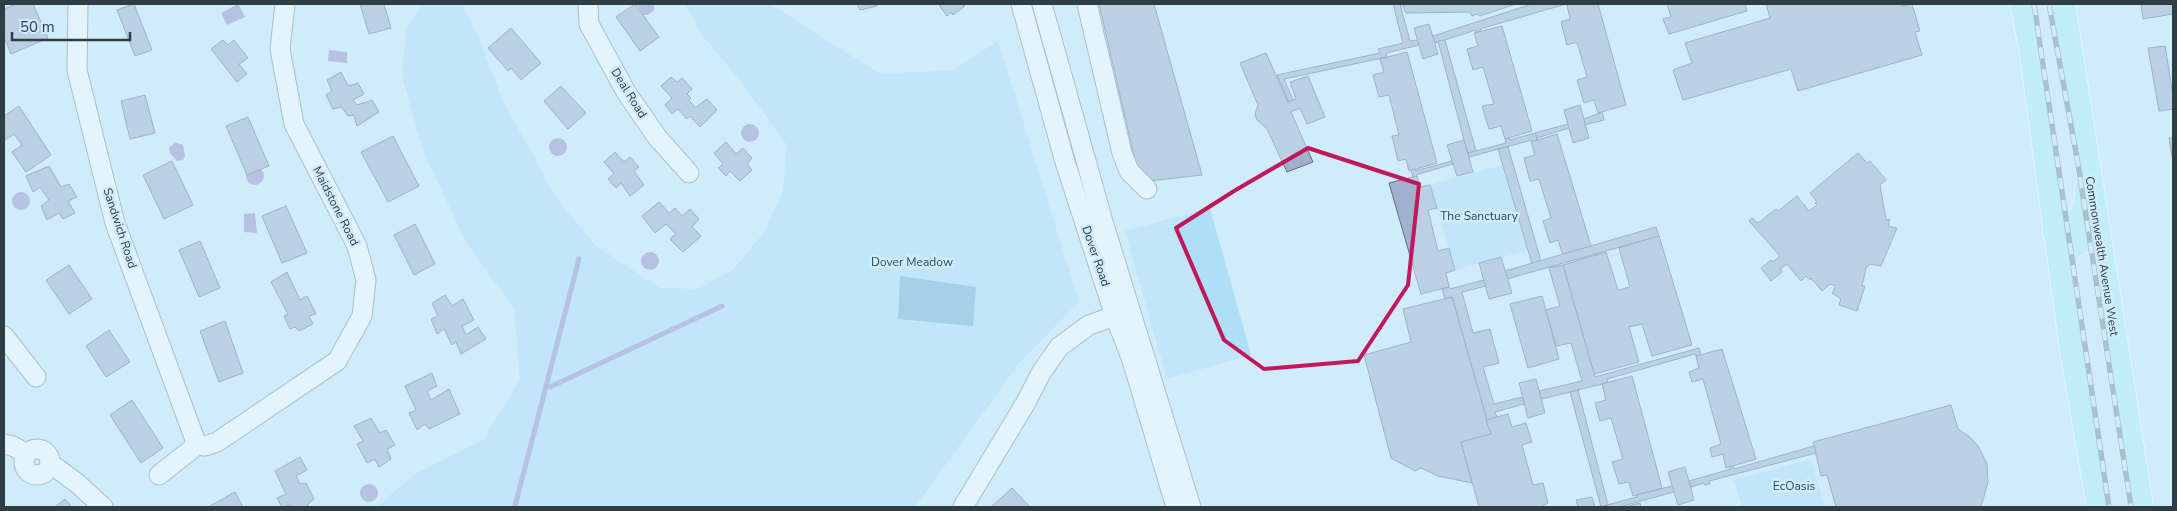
<svg xmlns="http://www.w3.org/2000/svg" width="2177" height="511" viewBox="0 0 2177 511" font-family="'Nunito Sans',sans-serif">
<style>
.green{fill:#afdef9}
.forest{fill:#72afd1}
.water{fill:#998fc5}
.lines{fill:none;stroke-linecap:round;stroke-linejoin:round}
.stream{stroke:#998fc5;stroke-width:5}
.building{fill:#a1b0cc;stroke:#606e88}
.minor-casing{stroke:#7190a2;stroke-width:21}
.major-casing{stroke:#fff;stroke-width:26}
.minor{stroke:#fff;stroke-width:19}
.major{stroke:#aff0f6;stroke-width:24}
.rail-casing{stroke:#7a8e98;stroke-width:5.5}
.rail{stroke:#d0ebfa;stroke-width:4;stroke-dasharray:11;stroke-linecap:butt}
.marked{fill:none;stroke:#c2185b;stroke-width:4;stroke-linejoin:round}
.labels{text-anchor:middle;stroke-width:5;stroke-linejoin:round;paint-order:stroke}
.street-label{font-size:12px;fill:#2f3d44;stroke:#d0ebfa}
.park-label{font-size:12px;fill:#1d4e66;stroke:#d0ebfa}
</style>
<rect width="100%" height="100%" fill="#d0ebfa"/>
<g class="green">
<polygon points="423,4 462,4 481,43 502,99 557,199 596,246 660,288 698,289 733,270 762,235 783,192 787,145 739,79 703,36 685,4 770,4 880,74 954,70 998,41 1079,302 1020,362 915,507 376,507 417,473 483,440 520,380 514,308 466,242 424,153 402,76 406,29"/>
<polygon points="1502,165 1528,250 1455,270 1430,185"/>
<polygon points="1210,208 1251,355 1167,379 1125,231"/>
<polygon points="1811,459 1825,507 1742,507 1734,480"/>
</g>
<polygon class="forest" points="900,276 976,287 973,326 898,319"/>
<g class="water">
<polygon points="238,4 245,17 227,25 221,13"/>
<polygon points="637,4 654,4 654,10 648,15 643,15"/>
<polygon points="329,50 347,52 347,63 328,61"/>
<circle cx="750" cy="133" r="9"/>
<circle cx="558" cy="147" r="9"/>
<polygon points="175,142 183,145 185,156 183,160 177,161 170,153 169,148"/>
<circle cx="255" cy="176" r="9"/>
<circle cx="21" cy="201" r="9"/>
<polygon points="255,213 257,233 244,232 244,214"/>
<circle cx="650" cy="261" r="9"/>
<circle cx="369" cy="493" r="9"/>
</g>
<g class="lines">
<g class="stream">
<polyline points="550,387 722,306"/>
<polyline points="515,506 579,259"/>
</g>
</g>
<g class="building">
<polygon points="16,4 33,4 48,38 11,54 4,37 4,9"/>
<polygon points="134,4 152,50 135,56 117,10"/>
<polygon points="360,4 384,4 391,28 369,34"/>
<polygon points="635,4 659,37 640,51 616,17"/>
<polygon points="857,4 877,4 877,6 860,10"/>
<polygon points="941,4 963,4 965,6 953,15 951,12 947,16 939,5"/>
<polygon points="1099,4 1154,4 1202,175 1140,182"/>
<polygon points="1393,4 1400,4 1410,41 1417,40 1419,45 1386,53 1387,57 1284,79 1293,100 1289,102 1277,75 1380,53 1378,49 1403,43"/>
<polygon points="1402,4 1516,4 1480,16 1477,14 1472,16 1470,12 1406,13"/>
<polygon points="1532,4 1566,4 1480,29 1481,31 1476,33 1476,30 1435,43 1433,36"/>
<polygon points="1571,4 1598,4 1626,105 1598,113 1594,100 1584,103 1577,80 1587,77 1577,42 1567,45 1561,22 1570,19 1567,5"/>
<polygon points="1667,4 1745,4 1747,11 1669,34 1663,19 1671,17"/>
<polygon points="1766,4 1902,4 1902,6 1912,4 1920,31 1915,32 1922,55 1798,91 1791,69 1683,100 1673,70 1692,63 1685,43 1770,18"/>
<polygon points="2141,4 2173,4 2173,14 2143,19"/>
<polygon points="1429,24 1438,54 1423,59 1414,28"/>
<polygon points="1502,26 1532,131 1505,139 1501,126 1489,129 1482,106 1494,104 1483,67 1473,70 1467,49 1478,46 1474,33"/>
<polygon points="511,28 541,63 521,80 511,68 508,71 488,48"/>
<polygon points="223,40 228,45 234,40 248,58 239,64 247,74 237,82 211,49"/>
<polygon points="1445,40 1476,151 1468,153 1464,140 1438,41"/>
<polygon points="2165,46 2173,95 2173,109 2159,111 2148,48"/>
<polygon points="1407,52 1437,163 1409,171 1406,159 1398,161 1392,136 1399,135 1389,95 1379,97 1373,75 1384,72 1380,59"/>
<polygon points="1266,53 1288,102 1296,99 1290,82 1308,76 1325,117 1307,124 1300,108 1291,112 1313,162 1287,172 1267,129 1257,120 1255,114 1258,105 1240,63"/>
<polygon points="341,72 348,86 358,83 364,94 353,100 357,105 372,100 379,112 357,126 354,115 348,116 341,107 333,109 326,95 332,91 327,80"/>
<polygon points="671,77 677,82 682,78 692,89 687,94 691,98 689,100 695,108 707,99 717,110 700,127 690,116 687,119 678,109 672,114 665,105 672,98 661,86"/>
<polygon points="561,86 586,113 568,129 544,101"/>
<polygon points="145,95 155,133 130,139 121,101"/>
<polygon points="1580,105 1589,138 1573,143 1564,110"/>
<polygon points="19,106 51,155 26,172 12,152 22,145 14,134 5,140 4,138 4,116"/>
<polygon points="1602,112 1604,120 1585,125 1584,119"/>
<polygon points="248,117 269,166 247,175 226,126"/>
<polygon points="1568,124 1569,128 1537,138 1535,133"/>
<polygon points="1535,133 1537,140 1533,142 1532,140 1469,157 1468,153 1506,143 1505,139 1509,138 1510,140"/>
<polygon points="1557,134 1591,246 1563,255 1558,240 1550,243 1543,221 1551,218 1539,179 1530,181 1524,158 1535,155 1531,142"/>
<polygon points="393,136 419,186 388,202 361,152"/>
<polygon points="2169,138 2173,138 2173,162 2170,145"/>
<polygon points="1464,140 1473,172 1457,176 1447,145"/>
<polygon points="726,142 736,154 743,148 752,158 747,164 752,170 740,181 730,171 726,176 718,168 723,164 714,153"/>
<polygon points="1508,147 1541,261 1532,264 1498,149"/>
<polygon points="615,152 624,162 630,157 639,167 634,171 644,185 630,196 621,183 616,188 608,179 614,174 604,162"/>
<polygon points="1858,153 1867,163 1870,161 1886,180 1880,185 1886,220 1890,219 1888,226 1897,228 1881,266 1870,264 1866,268 1862,286 1865,286 1857,311 1839,305 1841,299 1832,293 1836,286 1830,284 1822,291 1811,278 1810,280 1806,276 1801,281 1787,264 1780,269 1782,272 1771,281 1761,268 1771,260 1773,262 1780,256 1749,221 1752,218 1758,223 1776,209 1778,211 1797,196 1809,211 1817,205 1815,203 1817,202 1810,193"/>
<polygon points="172,161 193,205 164,219 143,175"/>
<polygon points="1452,161 1453,164 1416,175 1417,176 1413,177 1411,170 1414,169 1415,171"/>
<polygon points="49,166 61,187 69,184 77,197 68,201 75,213 63,219 59,213 47,220 41,206 49,200 40,187 33,192 26,176"/>
<polygon points="1417,176 1420,187 1430,185 1437,208 1428,210 1438,251 1449,248 1455,270 1446,273 1449,287 1421,294 1389,183"/>
<polygon points="659,202 669,213 675,208 682,216 690,209 699,219 692,227 701,236 683,252 670,239 676,234 666,224 655,233 642,216"/>
<polygon points="286,206 307,253 282,263 262,216"/>
<polygon points="415,224 435,264 414,275 394,235"/>
<polygon points="1656,227 1659,236 1507,279 1505,271"/>
<polygon points="1659,236 1692,345 1652,356 1642,324 1629,327 1639,362 1594,374 1563,265 1606,252 1618,290 1630,287 1619,248"/>
<polygon points="200,241 220,288 199,297 179,250"/>
<polygon points="1501,257 1512,293 1489,299 1479,263"/>
<polygon points="69,265 92,299 69,314 46,280"/>
<polygon points="1563,265 1595,377 1699,348 1701,355 1696,356 1695,354 1607,379 1608,382 1602,384 1542,399 1539,391 1582,381 1571,343 1556,346 1546,310 1560,306 1549,268"/>
<polygon points="287,272 300,300 307,296 316,314 309,316 313,324 299,331 295,327 290,329 284,316 288,314 271,282"/>
<polygon points="1484,280 1486,286 1462,292 1473,333 1490,329 1499,363 1483,367 1494,404 1522,397 1524,404 1495,412 1497,417 1486,420 1452,297 1445,299 1442,289 1449,287 1450,289"/>
<polygon points="445,295 452,306 463,299 474,320 462,326 466,335 478,327 486,339 461,354 456,342 452,345 444,329 437,334 431,319 438,316 432,303"/>
<polygon points="1542,296 1559,359 1528,368 1510,304"/>
<polygon points="1452,297 1491,434 1461,442 1472,483 1438,476 1421,468 1415,471 1391,458 1364,355 1411,342 1403,309"/>
<polygon points="225,321 243,373 219,382 200,331"/>
<polygon points="109,330 130,362 106,377 86,346"/>
<polygon points="1722,349 1756,459 1726,468 1723,454 1712,457 1710,448 1721,444 1703,379 1692,382 1689,372 1699,368 1696,356"/>
<polygon points="432,373 437,386 427,391 431,400 449,389 460,414 429,429 425,424 417,430 409,413 416,410 405,386"/>
<polygon points="1632,376 1662,488 1633,496 1629,482 1619,484 1612,462 1623,459 1611,418 1600,421 1595,403 1606,400 1602,384"/>
<polygon points="1536,379 1545,413 1528,418 1519,383"/>
<polygon points="1578,390 1608,505 1601,507 1570,392"/>
<polygon points="132,400 163,448 141,463 110,415"/>
<polygon points="1951,405 1958,429 1970,437 1978,446 1987,464 1988,482 1981,507 1836,507 1827,475 1821,476 1813,442"/>
<polygon points="1508,414 1512,427 1526,423 1532,442 1522,445 1533,485 1543,483 1548,503 1540,507 1479,507 1461,442 1491,434 1486,420"/>
<polygon points="371,418 380,433 386,430 395,445 387,449 391,459 379,467 375,459 367,463 357,444 363,441 354,426"/>
<polygon points="1814,446 1816,453 1709,481 1710,484 1705,485 1704,483 1691,487 1689,481 1731,469 1730,467 1733,466 1734,469"/>
<polygon points="300,457 307,470 296,476 300,484 306,483 314,499 307,505 310,507 292,507 291,505 282,507 277,498 286,494 275,471"/>
<polygon points="1685,467 1694,500 1678,505 1668,472"/>
<polygon points="1672,486 1674,492 1619,507 1600,507 1637,497 1637,495"/>
<polygon points="1012,488 1030,507 991,507"/>
<polygon points="235,492 243,507 208,507"/>
<polygon points="1592,497 1595,507 1578,507 1576,500"/>
<polygon points="65,499 72,507 55,507"/>
<polygon points="1640,503 1641,507 1625,507"/>
</g>
<g class="lines">
<g class="minor-casing">
<g id="minor">
<polyline points="78,4 77,70 115,223 197,445"/>
<polyline points="588,4 589,24 626,92 657,137 689,173"/>
<polyline points="1021,4 1065,162 1115,316 1132,360 1176,507"/>
<polyline points="1042,4 1104,225 1191,507"/>
<polyline points="1087,4 1122,153 1129,171 1147,189"/>
<polyline points="4,336 36,377"/>
<polyline points="4,444 13,446 26,454"/>
<polyline points="197,445 205,446 217,442 337,361 362,316 366,280 357,246 294,124 280,49 285,4"/>
<circle cx="37" cy="462" r="13"/>
<polyline points="50,463 78,484 103,507"/>
<polyline points="159,475 197,445"/>
<polyline points="963,507 1025,404 1041,373 1059,347 1089,325 1115,316 1125,321"/>
</g>
</g>
<g class="major-casing">
<g id="major">
<polyline points="2022,4 2031,47 2072,350 2099,507"/>
<polyline points="2063,4 2141,507"/>
<path d="M2055,233C2079,226 2088,213 2087,189"/>
<polyline points="2062,268 2070,247 2084,240 2099,239"/>
</g>
</g>
<use href="#minor" class="minor"/>
<use href="#major" class="major"/>
<g class="rail-casing">
<g id="rail">
<polyline points="2034,4 2109,507"/>
<polyline points="2049,4 2078,164 2131,507"/>
</g>
</g>
<use href="#rail" class="rail"/>
</g>
<path d="M0 0H2177V511H0ZM1308,148L1419,184L1408,285L1358,361L1264,369L1224,340L1176,228L1234,191Z" fill="#d0ebfa" fill-opacity=".55" fill-rule="evenodd"/>
<path class="marked" d="M1308,148L1419,184L1408,285L1358,361L1264,369L1224,340L1176,228L1234,191Z"/>
<g class="labels">
<g class="street-label">
<text transform="translate(629 93) rotate(58)" y="4">Deal Road</text>
<text transform="translate(336 206) rotate(63)" y="4">Maidstone Road</text>
<text transform="translate(120 228) rotate(72)" y="4">Sandwich Road</text>
<text transform="translate(1096 256) rotate(71)" y="4">Dover Road</text>
<text transform="translate(2102 256) rotate(81)" y="4">Commonwealth Avenue West</text>
</g>
<g class="park-label">
<text x="1479" y="220">The Sanctuary</text>
<text x="912" y="266">Dover Meadow</text>
<text x="1794" y="490">EcOasis</text>
</g>
</g>
<rect width="2177" height="511" fill="none" stroke="#2f3d44" stroke-width="10"/>
<path d="M12 32v8h118v-8" fill="none" stroke="#2f3d44" stroke-width="2.5"/>
<text x="20" y="32" font-size="15" fill="#2f3d44" stroke="#d0ebfa" stroke-width="4" paint-order="stroke">50 m</text>
</svg>
